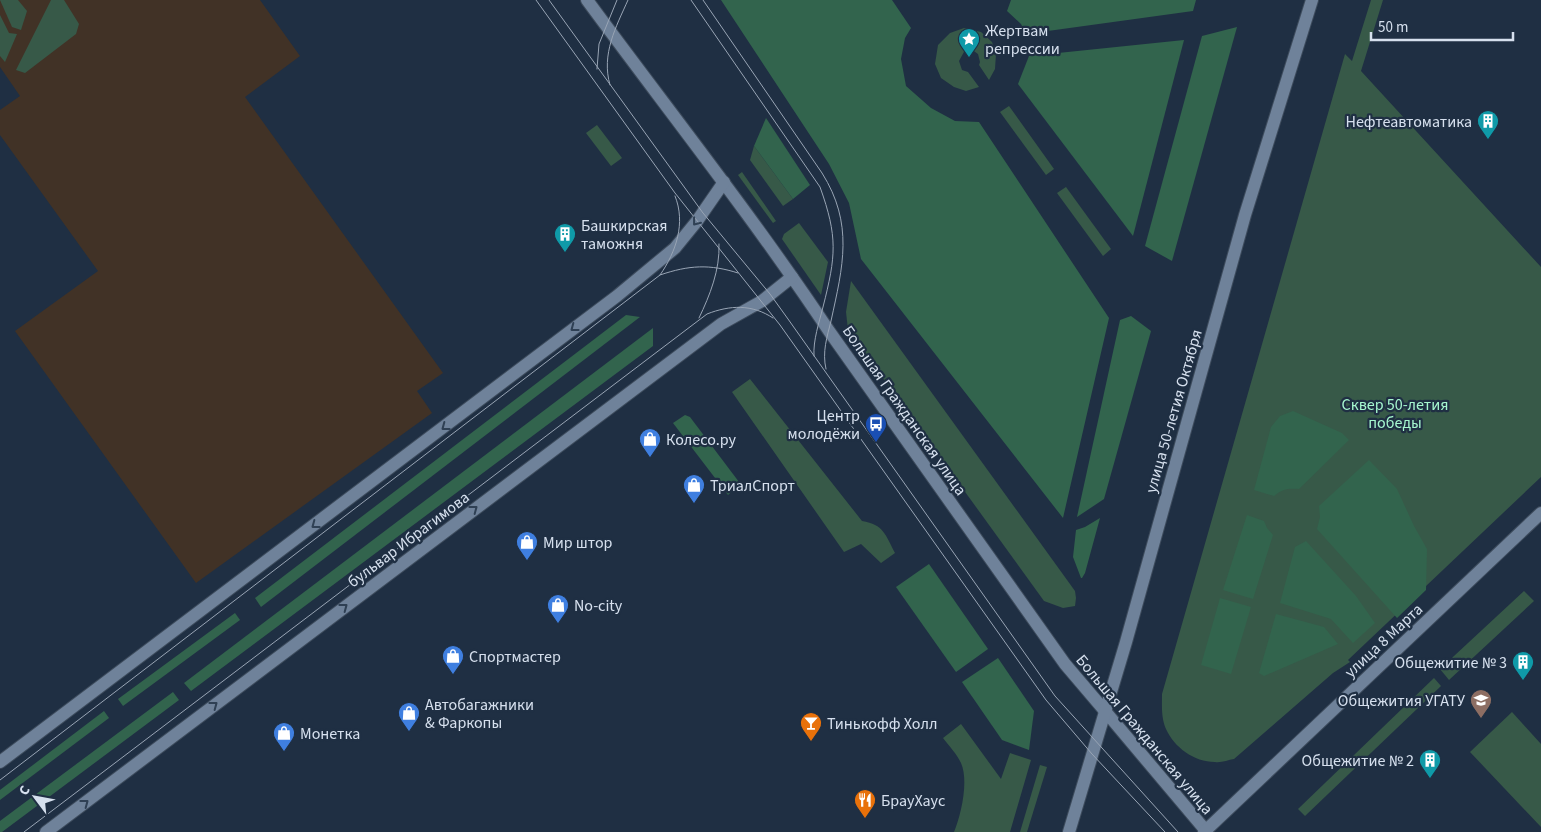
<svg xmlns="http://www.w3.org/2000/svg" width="1541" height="832" viewBox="0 0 1541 832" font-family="'Source Sans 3',sans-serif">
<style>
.industrial{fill:#413226}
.green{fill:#375948}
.forest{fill:#32644d}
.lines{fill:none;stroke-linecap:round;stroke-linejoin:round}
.tertiary-casing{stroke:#3d4b5c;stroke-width:14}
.secondary-casing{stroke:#3d4b5c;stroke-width:14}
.tertiary{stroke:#6f829a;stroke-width:12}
.secondary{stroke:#6f829a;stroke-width:12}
.tram{stroke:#99a5b5;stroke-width:1}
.oneway{stroke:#2f4054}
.labels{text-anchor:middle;stroke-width:4.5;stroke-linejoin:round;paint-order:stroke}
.poi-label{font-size:16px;fill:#d6e0ee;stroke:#1f2f43;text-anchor:start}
.park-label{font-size:16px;fill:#a6f7cf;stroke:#1f2f43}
.street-label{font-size:16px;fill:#d6e0ee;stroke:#1f2f43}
</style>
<rect width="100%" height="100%" fill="#1f2f43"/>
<polygon class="industrial" points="0,0 260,0 300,56 245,97 443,373 417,391 432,413 196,583 15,331 98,271 0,135 0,110 20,96 0,67"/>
<g class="green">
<polygon points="0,0 18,0 27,11 21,30 12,27"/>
<polygon points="51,0 64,0 79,24 76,34 25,73 16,70"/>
<path d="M1371,0H1383L1361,71L1541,267V477L1348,660L1350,662L1333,673L1234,759C1228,760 1221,763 1215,762C1194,762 1174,747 1166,729C1161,718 1162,705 1162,694L1345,54L1352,61Z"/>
<polygon points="0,15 9,33 17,34 5,62 0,56"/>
<polygon points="964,28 981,32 992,42 996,54 995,69 989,80 979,65 980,62 978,54 971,49 965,50 959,61 962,70 968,72 979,87 966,91 954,87 941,78 935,64 938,45 950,33"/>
<polygon points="1009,106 1054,169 1046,175 1000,112"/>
<polygon points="597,125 622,158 611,166 586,133"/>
<polygon points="754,146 793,199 783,206 750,160"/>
<polygon points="742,172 776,221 773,223 738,175"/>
<polygon points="1066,187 1111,249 1103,256 1057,193"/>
<polygon points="799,223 828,262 821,295 782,239 784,234"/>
<polygon points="851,281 1075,591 1076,598 1075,606 1063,608 1044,601 848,330 846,312"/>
<path d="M750,379L862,521C884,525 885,534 895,553L881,563L861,544L844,552L732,392Z"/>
<polygon points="1524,591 1534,601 1449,680 1440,669"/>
<polygon points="1434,678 1441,686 1305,816 1298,809"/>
<polygon points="1512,712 1541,744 1541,827 1470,752"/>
<path d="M961,724L1001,779L1010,753L1031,760L1010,832H954C961,815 969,781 961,763C957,754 949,746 943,738Z"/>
<polygon points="1040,765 1047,767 1027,832 1020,832"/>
</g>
<g class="forest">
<polygon points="721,0 892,0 911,28 905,38 901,59 906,86 931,108 955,121 979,122 1109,318 1063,518 861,259 849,203 829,164"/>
<polygon points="1011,0 1196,0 1193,11 1026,34 1021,24 1007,11"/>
<polygon points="1237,27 1172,261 1145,246 1202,36"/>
<polygon points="1184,40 1133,236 1018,84 1029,56"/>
<polygon points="766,118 810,185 793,199 754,146"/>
<polygon points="626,315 640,317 261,607 255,598"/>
<polygon points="1131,316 1151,331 1104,499 1077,517 1120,320"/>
<polygon points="653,328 653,346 191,691 184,683"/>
<path d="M1293,411L1342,433L1349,440L1299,489C1289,488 1282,489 1274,496L1254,490L1271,427L1280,416Z"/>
<polygon points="685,415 690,417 739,482 737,487 728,495 673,423"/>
<polygon points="1369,460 1397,489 1414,526 1427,549 1426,590 1397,618 1317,529 1320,517 1319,506"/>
<polygon points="1247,515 1264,521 1267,528 1273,535 1253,599 1223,590"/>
<polygon points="1100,518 1085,573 1082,578 1081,578 1073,557 1076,530 1085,527"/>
<polygon points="1306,541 1356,596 1375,623 1353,643 1331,619 1280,603 1295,547"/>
<polygon points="929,564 988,649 956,672 896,587"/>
<polygon points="1220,598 1251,607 1231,674 1201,665"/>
<polygon points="235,613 240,620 123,706 118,699"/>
<polygon points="1276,614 1324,627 1338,644 1264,676 1259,673"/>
<polygon points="998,658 1034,711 1029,750 1002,740 962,682"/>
<polygon points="173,692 179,700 2,832 0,832 0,821"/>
<polygon points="104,711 109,718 0,800 0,790"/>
</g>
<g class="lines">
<g class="tertiary-casing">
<polyline id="tertiary" points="1105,711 1207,832"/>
</g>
<g class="secondary-casing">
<g id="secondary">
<path d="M587,0C668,110 753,217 829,331L1065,664L1105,711"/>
<polyline points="0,762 617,296 675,248 697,221 724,182"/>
<polyline points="46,832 721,324 762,301 792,277"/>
<polyline points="1069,832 1126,642 1245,215 1312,0"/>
<polyline points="1204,832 1541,513"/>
</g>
</g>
<use href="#tertiary" class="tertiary"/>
<use href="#secondary" class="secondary"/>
<g class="tram">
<polyline points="536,0 675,193 780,325 1046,700 1092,754 1165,832"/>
<polyline points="549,0 703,213 770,294 788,319 1055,696 1178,832"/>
<path d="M691,0L820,187C838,237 836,256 823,307C819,323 813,340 814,356"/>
<path d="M703,0L822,173C854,224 843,266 831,321C827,337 822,352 826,369"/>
<polyline points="597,69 599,44 617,0"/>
<path d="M610,85C601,54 616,27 628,0"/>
<path d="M660,275C689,265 710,264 738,273"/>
<path d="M699,318C710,295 720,270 719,244"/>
<path d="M0,780L660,275C676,252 686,223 675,196"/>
<path d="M24,832L707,314C730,305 752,304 773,318"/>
</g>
</g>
<defs><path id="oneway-chevron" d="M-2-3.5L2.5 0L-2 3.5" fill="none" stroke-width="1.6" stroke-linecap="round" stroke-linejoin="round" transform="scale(1.25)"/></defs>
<g class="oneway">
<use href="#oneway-chevron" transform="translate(696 222) rotate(128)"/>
<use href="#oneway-chevron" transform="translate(574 328) rotate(143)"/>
<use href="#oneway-chevron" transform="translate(445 427) rotate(143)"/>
<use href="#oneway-chevron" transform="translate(474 509) rotate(-37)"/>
<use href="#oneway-chevron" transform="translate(315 525) rotate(143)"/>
<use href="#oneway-chevron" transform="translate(344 607) rotate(-37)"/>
<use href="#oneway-chevron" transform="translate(214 705) rotate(-37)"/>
<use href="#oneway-chevron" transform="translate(85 803) rotate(-37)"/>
</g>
<defs>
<g id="sight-pin" transform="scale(1.125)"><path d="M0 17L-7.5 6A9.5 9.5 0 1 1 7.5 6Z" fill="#0f9aa8" stroke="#1f2f43"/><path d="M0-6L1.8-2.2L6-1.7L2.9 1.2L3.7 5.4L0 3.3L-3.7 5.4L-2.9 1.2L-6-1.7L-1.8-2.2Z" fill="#fff"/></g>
<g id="building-pin" transform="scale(1.125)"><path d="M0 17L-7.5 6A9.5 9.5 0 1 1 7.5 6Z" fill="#0f9aa8" stroke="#1f2f43"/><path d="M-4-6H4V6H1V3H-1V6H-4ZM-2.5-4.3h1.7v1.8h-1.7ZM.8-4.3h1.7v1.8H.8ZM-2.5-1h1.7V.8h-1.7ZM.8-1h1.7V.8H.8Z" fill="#fff"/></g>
<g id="bus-pin" transform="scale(1.125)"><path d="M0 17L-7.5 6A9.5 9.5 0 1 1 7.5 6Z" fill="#1a4fb4" stroke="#1f2f43"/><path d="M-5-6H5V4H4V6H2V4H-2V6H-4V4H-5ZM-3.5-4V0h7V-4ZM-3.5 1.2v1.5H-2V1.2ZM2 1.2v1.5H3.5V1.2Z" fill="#fff"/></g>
<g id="shop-pin" transform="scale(1.125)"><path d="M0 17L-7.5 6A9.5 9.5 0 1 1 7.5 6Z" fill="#3f7fe0" stroke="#1f2f43"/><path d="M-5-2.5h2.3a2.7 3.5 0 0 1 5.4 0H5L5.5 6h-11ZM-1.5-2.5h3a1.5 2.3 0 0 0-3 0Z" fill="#fff"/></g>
<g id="university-pin" transform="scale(1.125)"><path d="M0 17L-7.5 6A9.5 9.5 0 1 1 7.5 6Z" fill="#8d6e63" stroke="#1f2f43"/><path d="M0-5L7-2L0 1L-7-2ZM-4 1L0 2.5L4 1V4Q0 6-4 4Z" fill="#fff"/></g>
<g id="bar-pin" transform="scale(1.125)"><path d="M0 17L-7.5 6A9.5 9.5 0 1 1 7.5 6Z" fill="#e8710a" stroke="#1f2f43"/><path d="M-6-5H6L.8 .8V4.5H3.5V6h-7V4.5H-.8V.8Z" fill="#fff"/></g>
<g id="restaurant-pin" transform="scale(1.125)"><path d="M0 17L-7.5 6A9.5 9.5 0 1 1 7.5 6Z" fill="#e8710a" stroke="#1f2f43"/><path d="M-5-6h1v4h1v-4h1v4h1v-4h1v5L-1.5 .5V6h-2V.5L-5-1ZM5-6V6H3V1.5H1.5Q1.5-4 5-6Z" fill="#fff"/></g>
</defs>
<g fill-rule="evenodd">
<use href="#sight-pin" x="969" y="39"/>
<use href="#building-pin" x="1488" y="121"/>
<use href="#building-pin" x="565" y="234"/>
<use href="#bus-pin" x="876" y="424"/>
<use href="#shop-pin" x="650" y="439"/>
<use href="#shop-pin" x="694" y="485"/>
<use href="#shop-pin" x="527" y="542"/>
<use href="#shop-pin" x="558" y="605"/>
<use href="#shop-pin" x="453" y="656"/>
<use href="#building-pin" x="1523" y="662"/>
<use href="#university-pin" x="1481" y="700"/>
<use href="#shop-pin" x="409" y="713"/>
<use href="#bar-pin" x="811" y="723"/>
<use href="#shop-pin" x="284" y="733"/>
<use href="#building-pin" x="1430" y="760"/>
<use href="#restaurant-pin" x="865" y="800"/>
</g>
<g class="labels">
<g class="poi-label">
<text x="985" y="36">Жертвам<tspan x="985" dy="18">репрессии</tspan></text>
<text x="1472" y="127" text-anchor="end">Нефтеавтоматика</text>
<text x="581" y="231">Башкирская<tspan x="581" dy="18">таможня</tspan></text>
<text x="860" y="421" text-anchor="end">Центр<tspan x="860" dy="18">молодёжи</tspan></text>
<text x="666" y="445">Колесо.ру</text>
<text x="710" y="491">ТриалСпорт</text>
<text x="543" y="548">Мир штор</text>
<text x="574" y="611">No-city</text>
<text x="469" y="662">Спортмастер</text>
<text x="1507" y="668" text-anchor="end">Общежитие № 3</text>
<text x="1465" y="706" text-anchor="end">Общежития УГАТУ</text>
<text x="425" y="710">Автобагажники<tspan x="425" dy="18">&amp; Фаркопы</tspan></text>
<text x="827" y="729">Тинькофф Холл</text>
<text x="300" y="739">Монетка</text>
<text x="1414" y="766" text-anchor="end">Общежитие № 2</text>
<text x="881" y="806">БрауХаус</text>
</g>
<g class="park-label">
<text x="1395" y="410">Сквер 50-летия<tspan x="1395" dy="18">победы</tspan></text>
</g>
<g class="street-label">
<text transform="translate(905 410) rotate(55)" y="6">Большая Гражданская улица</text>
<text transform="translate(1173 411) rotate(-74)" y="6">улица 50-летия Октября</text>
<text transform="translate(408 539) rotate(-37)" y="6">бульвар Ибрагимова</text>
<text transform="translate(1383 640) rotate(-43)" y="6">улица 8 Марта</text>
<text transform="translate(1145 734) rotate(50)" y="6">Большая Гражданская улица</text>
</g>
</g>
<g transform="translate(35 797) rotate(302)" stroke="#1f2f43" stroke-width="4" paint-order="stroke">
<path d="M0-4L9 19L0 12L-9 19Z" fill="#d6e0ee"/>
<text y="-8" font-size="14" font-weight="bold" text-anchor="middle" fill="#d6e0ee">С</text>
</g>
<path d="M1371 32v8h142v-8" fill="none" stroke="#d6e0ee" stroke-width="2.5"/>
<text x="1378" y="32" font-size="15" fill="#d6e0ee" stroke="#1f2f43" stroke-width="4" paint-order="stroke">50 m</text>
</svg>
